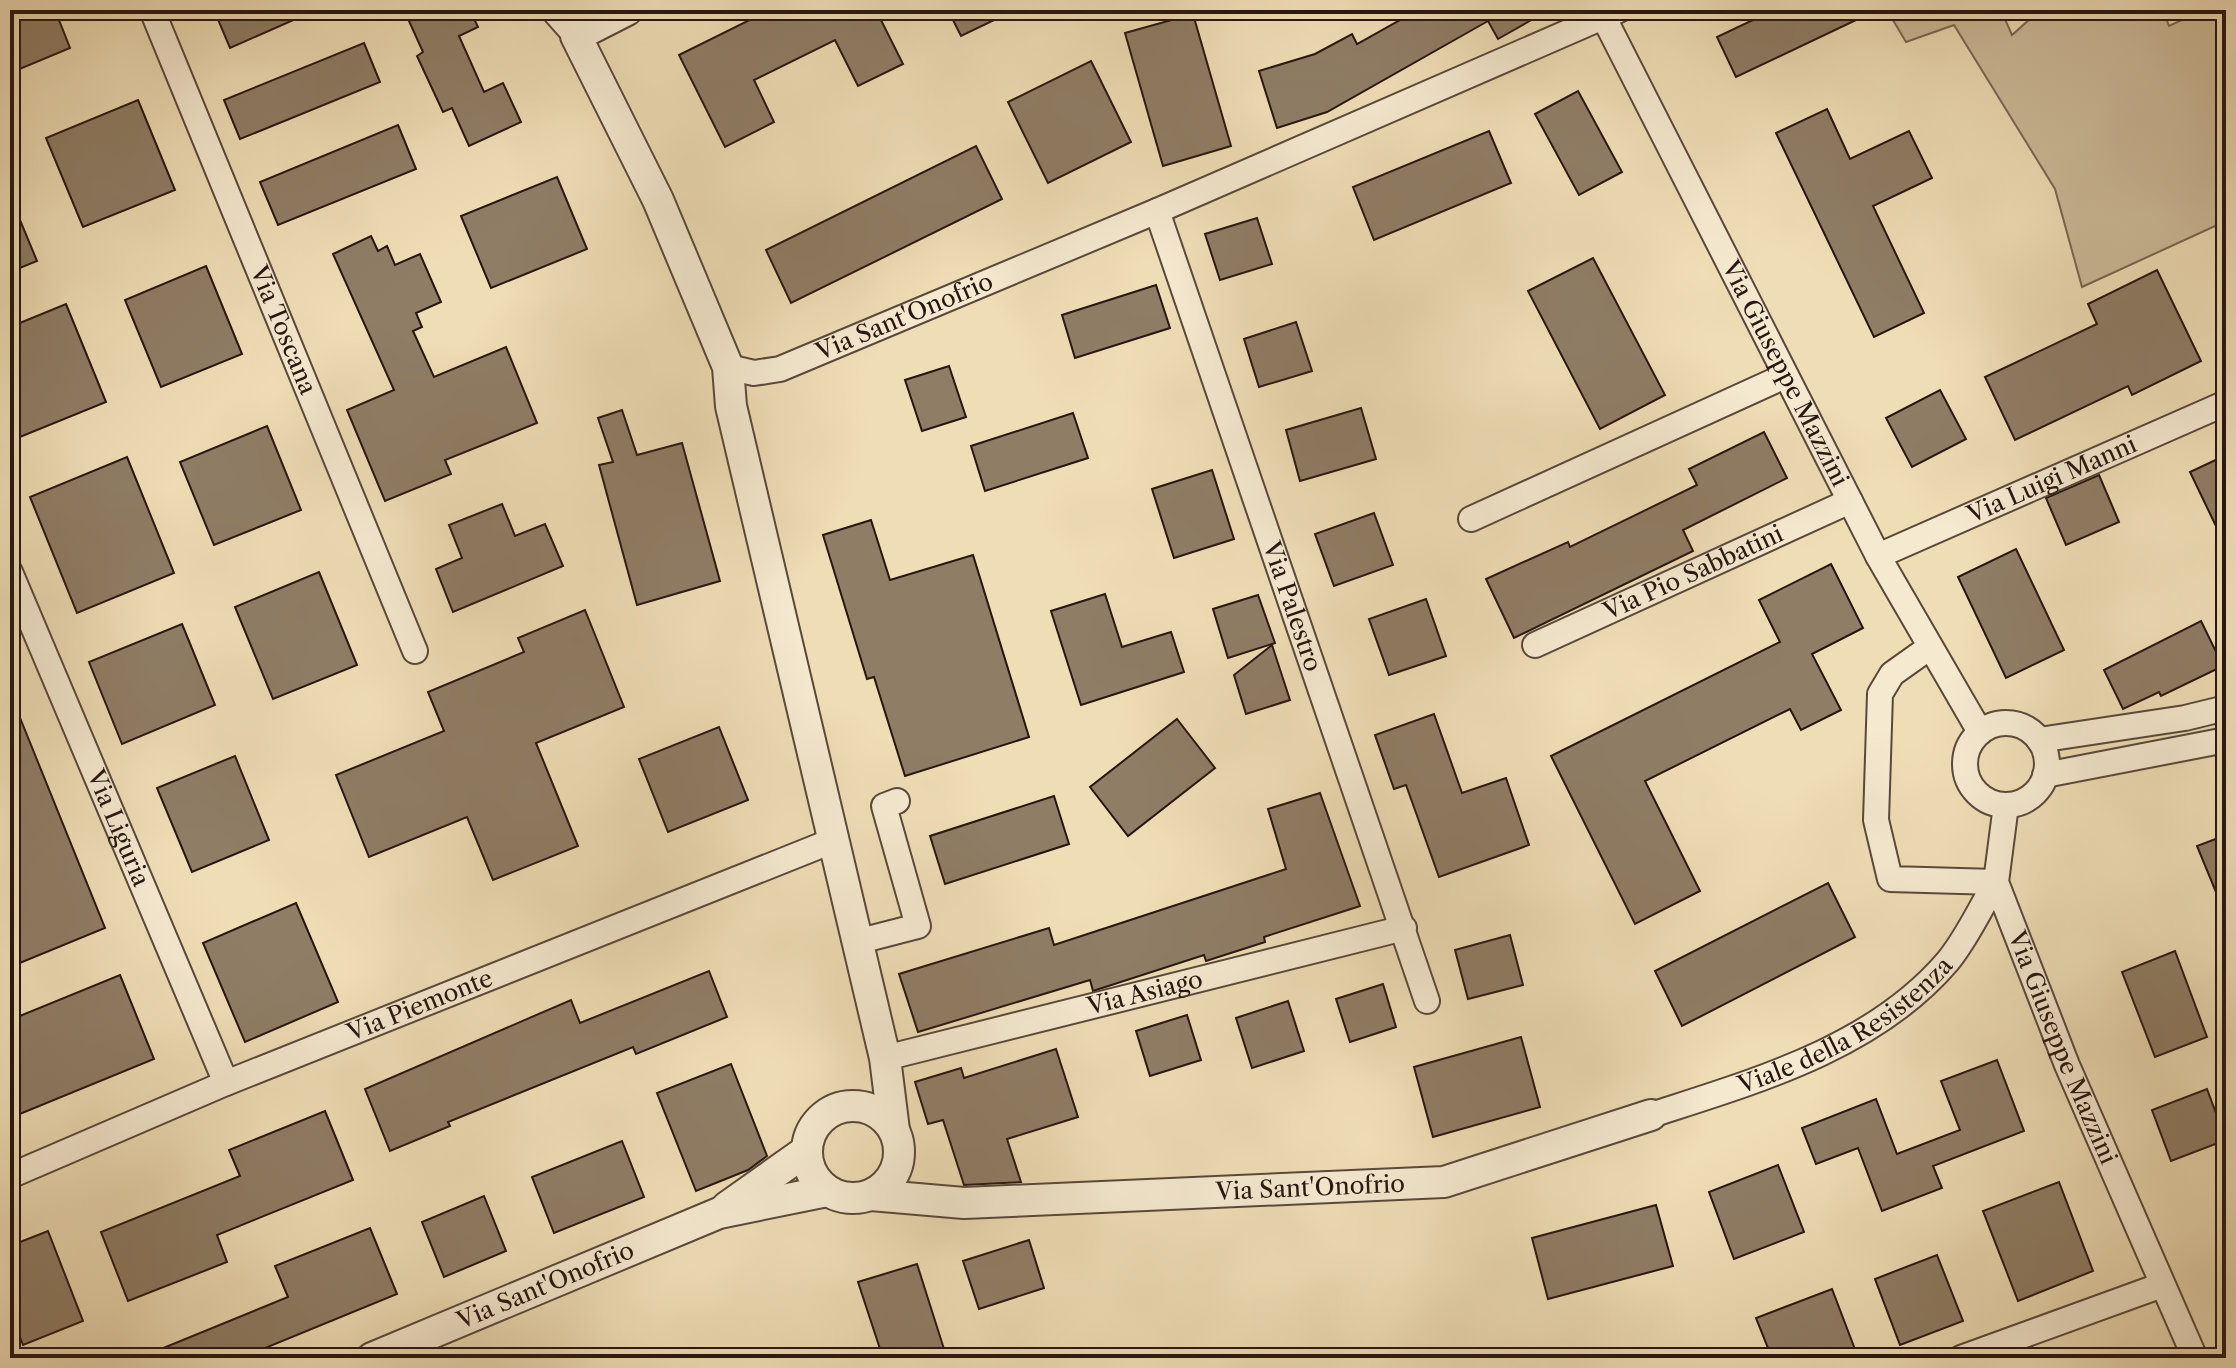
<svg xmlns="http://www.w3.org/2000/svg" width="2236" height="1368" viewBox="0 0 2236 1368" font-family="'Libre Caslon Text',serif">
<style>
.green{fill:#cdbb9a;stroke:#7a6855;stroke-width:2}
.building{fill:#8f7d66;stroke:#271610;stroke-width:2}
.lines{fill:none;stroke-linecap:round;stroke-linejoin:round}
.minor-casing{stroke:#59483a;stroke-width:28}
.tertiary-casing{stroke:#59483a;stroke-width:34}
.minor{stroke:#f5e9d0;stroke-width:24}
.tertiary{stroke:#f5e9d0;stroke-width:30}
.labels{text-anchor:middle;stroke-width:6;stroke-linejoin:round;paint-order:stroke}
.street-label{font-size:24px;fill:#271610;stroke:#f5e9d0}
</style>
<rect width="100%" height="100%" fill="#efddb6"/>
<filter id="stains"><feTurbulence type="fractalNoise" baseFrequency=".0025" numOctaves="4"/><feColorMatrix values="0 0 0 0 .2 0 0 0 0 .09 0 0 0 0 .02 0 0 0 .5 -.17"/></filter>
<radialGradient id="worn" r=".72"><stop offset=".6" stop-color="#630" stop-opacity="0"/><stop offset="1" stop-color="#630" stop-opacity=".3"/></radialGradient>
<polygon class="green" points="1887,10 2001,10 2012,35 2040,10 2111,10 2115,19 2139,10 2163,10 2169,26 2204,10 2226,10 2226,221 2082,287 2055,189 1954,25 1906,42"/>
<g class="building">
<polygon points="10,10 55,10 70,48 10,73"/>
<polygon points="214,10 316,10 230,48"/>
<polygon points="404,10 470,10 478,27 459,36 484,92 503,83 521,122 469,146 452,108 443,112 417,56 423,52"/>
<polygon points="770,10 876,10 903,64 858,86 835,40 754,80 774,122 725,147 679,55"/>
<polygon points="948,10 1015,10 961,36"/>
<polygon points="1418,10 1549,10 1498,39 1488,21 1327,112 1277,128 1259,71 1315,54 1352,34 1357,44"/>
<polygon points="1774,10 1877,10 1736,77 1717,37"/>
<polygon points="1193,14 1231,146 1163,166 1125,33"/>
<polygon points="364,43 380,82 240,139 224,100"/>
<polygon points="1091,61 1131,142 1048,183 1008,102"/>
<polygon points="1578,91 1622,172 1579,195 1535,114"/>
<polygon points="138,100 175,190 83,227 46,138"/>
<polygon points="1827,109 1850,159 1909,131 1932,178 1873,206 1924,313 1874,337 1776,133"/>
<polygon points="398,125 416,169 278,225 260,182"/>
<polygon points="1489,131 1511,183 1374,240 1353,187"/>
<polygon points="976,146 1002,199 791,303 766,250"/>
<polygon points="557,177 587,249 491,288 461,216"/>
<polygon points="10,196 37,261 10,272"/>
<polygon points="1257,218 1272,264 1220,280 1205,234"/>
<polygon points="371,236 378,251 387,246 395,265 420,254 441,302 416,313 422,327 413,331 434,377 506,347 537,423 445,460 451,474 385,501 347,410 394,390 333,254"/>
<polygon points="1593,258 1665,395 1600,429 1528,291"/>
<polygon points="206,266 242,354 161,387 125,300"/>
<polygon points="2157,270 2201,361 2132,395 2128,386 2015,440 1985,377 2097,324 2088,304"/>
<polygon points="1156,285 1170,328 1075,358 1062,315"/>
<polygon points="66,304 106,402 10,441 10,327"/>
<polygon points="1296,322 1312,371 1259,387 1244,339"/>
<polygon points="949,366 966,417 922,431 905,380"/>
<polygon points="1940,390 1966,439 1912,467 1886,418"/>
<polygon points="1361,408 1376,459 1300,481 1286,430"/>
<polygon points="622,410 637,455 682,443 720,581 637,605 599,465 613,462 598,418"/>
<polygon points="1073,413 1088,458 985,491 971,446"/>
<polygon points="267,426 301,510 214,545 180,462"/>
<polygon points="1764,432 1787,478 1683,530 1693,551 1514,638 1486,579 1568,542 1570,547 1697,485 1689,469"/>
<polygon points="2226,455 2226,547 2190,472"/>
<polygon points="127,457 174,573 77,613 30,497"/>
<polygon points="1212,470 1234,539 1174,558 1152,489"/>
<polygon points="2099,475 2119,522 2066,545 2046,498"/>
<polygon points="502,504 515,536 545,524 563,566 453,612 436,569 462,558 449,525"/>
<polygon points="1374,513 1393,565 1334,586 1315,534"/>
<polygon points="871,520 890,580 973,555 1029,737 905,776 874,677 867,679 823,535"/>
<polygon points="2016,549 2064,650 2006,678 1958,577"/>
<polygon points="1831,564 1863,628 1812,654 1841,710 1801,730 1790,709 1645,781 1700,891 1635,924 1551,756 1780,642 1759,600"/>
<polygon points="319,572 357,665 273,699 235,607"/>
<polygon points="1105,594 1122,647 1171,632 1184,672 1081,705 1051,611"/>
<polygon points="1258,595 1275,643 1228,658 1213,609"/>
<polygon points="1426,599 1446,656 1389,675 1369,619"/>
<polygon points="585,610 624,707 536,743 578,846 493,880 467,817 369,857 336,775 444,731 428,692 524,652 518,638"/>
<polygon points="2201,621 2223,666 2161,696 2159,692 2123,709 2104,670"/>
<polygon points="182,624 215,705 122,744 89,662"/>
<polygon points="1272,645 1290,700 1246,714 1234,675"/>
<polygon points="10,693 105,928 10,967"/>
<polygon points="1434,714 1462,793 1506,778 1529,845 1439,877 1406,785 1394,789 1375,735"/>
<polygon points="1177,719 1215,768 1128,836 1090,787"/>
<polygon points="719,727 748,800 668,832 639,759"/>
<polygon points="235,756 269,840 192,872 157,788"/>
<polygon points="1320,793 1360,906 1264,937 1265,942 1206,961 1204,955 1093,991 1090,980 918,1032 899,974 1049,928 1054,945 1286,869 1268,809"/>
<polygon points="1054,796 1069,844 945,884 930,836"/>
<polygon points="2226,835 2226,914 2225,914 2197,846"/>
<polygon points="1828,883 1855,937 1682,1026 1655,971"/>
<polygon points="296,903 338,1002 245,1042 203,943"/>
<polygon points="1510,935 1523,985 1468,999 1455,950"/>
<polygon points="2175,951 2207,1037 2155,1057 2122,972"/>
<polygon points="709,971 727,1017 636,1054 633,1047 448,1122 450,1126 390,1151 365,1089 571,1000 580,1023"/>
<polygon points="120,975 154,1059 10,1118 10,1020"/>
<polygon points="1383,984 1396,1027 1350,1042 1336,999"/>
<polygon points="1288,1001 1304,1051 1252,1068 1236,1018"/>
<polygon points="1187,1015 1201,1060 1150,1076 1136,1031"/>
<polygon points="1521,1037 1540,1107 1433,1137 1414,1067"/>
<polygon points="1056,1049 1078,1117 1007,1139 1021,1182 964,1185 943,1120 928,1124 915,1082 961,1068 964,1078"/>
<polygon points="1997,1060 2024,1131 1933,1166 1942,1188 1882,1211 1858,1148 1816,1164 1802,1128 1876,1099 1897,1154 1960,1130 1941,1081"/>
<polygon points="731,1064 767,1156 748,1170 696,1191 657,1093"/>
<polygon points="2207,1089 2226,1140 2171,1161 2152,1110"/>
<polygon points="325,1111 353,1180 217,1235 227,1262 128,1301 101,1232 240,1176 229,1150"/>
<polygon points="622,1141 644,1197 554,1233 532,1177"/>
<polygon points="1778,1165 1804,1232 1734,1259 1709,1192"/>
<polygon points="2059,1182 2093,1271 2018,1301 1983,1211"/>
<polygon points="484,1196 506,1251 444,1277 422,1222"/>
<polygon points="1656,1205 1673,1266 1548,1299 1532,1238"/>
<polygon points="370,1228 397,1294 265,1348 269,1358 139,1358 288,1297 275,1266"/>
<polygon points="48,1231 83,1321 23,1345 10,1312 10,1246"/>
<polygon points="1029,1240 1044,1288 979,1309 963,1261"/>
<polygon points="1937,1255 1963,1321 1900,1345 1875,1279"/>
<polygon points="917,1264 944,1349 918,1358 883,1358 858,1282"/>
<polygon points="1832,1289 1856,1352 1841,1358 1772,1358 1756,1318"/>
</g>
<g class="lines">
<g class="minor-casing">
<g id="minor">
<path id="s1" d="M152,10L415,651"/>
<polyline points="553,10 576,36"/>
<path id="s2" d="M1600,10L1878,556L1980,732"/>
<path id="s3" d="M1157,211L1427,1001"/>
<path id="s4" d="M728,367L754,373L780,369L1157,211L1619,10"/>
<polyline points="1471,519 1785,376"/>
<path id="s5" d="M1878,556L2226,403"/>
<path id="s6" d="M10,572L226,1083"/>
<path id="s7" d="M1535,645L1850,501"/>
<polyline points="1930,647 1892,674 1880,694 1876,820 1890,879 1996,882"/>
<circle cx="2006" cy="764" r="41"/>
<polyline points="2039,740 2185,718 2226,708"/>
<polyline points="2045,775 2226,740"/>
<path id="s8" d="M2006,805L1996,882L2067,1065L2195,1358"/>
<polyline points="856,942 918,926 884,806 897,801"/>
<path id="s9" d="M885,1058L1404,928"/>
<path id="s10" d="M1651,1115C1756,1081 1874,1048 1948,961C1967,938 1981,907 1996,882"/>
<path id="s11" d="M10,1176L226,1083L832,841"/>
<polyline points="1961,1358 2162,1285"/>
</g>
</g>
<g class="tertiary-casing">
<g id="tertiary">
<polyline points="627,10 576,36 658,200 728,367 731,406 885,1058 894,1130"/>
<circle cx="853" cy="1152" r="46"/>
<path id="s12" d="M871,1195L964,1203L1444,1182L1651,1115"/>
<polyline points="727,1207 806,1151"/>
<path id="s13" d="M372,1358L719,1213L827,1191"/>
</g>
</g>
<use href="#minor" class="minor"/>
<use href="#tertiary" class="tertiary"/>
</g>
<g class="labels">
<g class="street-label">
<text dy="8" stroke="none"><textPath href="#s4" startOffset="188">Via Sant'Onofrio</textPath></text>
<text dy="8" stroke="none"><textPath href="#s1" startOffset="346">Via Toscana</textPath></text>
<text dy="8" stroke="none"><textPath href="#s2" startOffset="408">Via Giuseppe Mazzini</textPath></text>
<text dy="8" stroke="none"><textPath href="#s5" startOffset="190">Via Luigi Manni</textPath></text>
<text dy="8" stroke="none"><textPath href="#s7" startOffset="174">Via Pio Sabbatini</textPath></text>
<text dy="8" stroke="none"><textPath href="#s3" startOffset="418">Via Palestro</textPath></text>
<text dy="8" stroke="none"><textPath href="#s6" startOffset="278">Via Liguria</textPath></text>
<text dy="8" stroke="none"><textPath href="#s9" startOffset="268">Via Asiago</textPath></text>
<text dy="8" stroke="none"><textPath href="#s11" startOffset="444">Via Piemonte</textPath></text>
<text dy="8" stroke="none"><textPath href="#s10" startOffset="216">Viale della Resistenza</textPath></text>
<text dy="8" stroke="none"><textPath href="#s8" startOffset="256">Via Giuseppe Mazzini</textPath></text>
<text dy="8" stroke="none"><textPath href="#s12" startOffset="440">Via Sant'Onofrio</textPath></text>
<text dy="8" stroke="none"><textPath href="#s13" startOffset="188">Via Sant'Onofrio</textPath></text>
</g>
</g>
<rect width="2236" height="1368" fill="none" stroke="#efddb6" stroke-width="40"/>
<rect x="12" y="12" width="2212" height="1344" fill="none" stroke="#271610" stroke-width="4"/>
<rect x="20" y="20" width="2196" height="1328" fill="none" stroke="#271610" stroke-width="2"/>
<rect width="100%" height="100%" filter="url(#stains)"/>
<rect width="100%" height="100%" fill="url(#worn)"/>
</svg>
